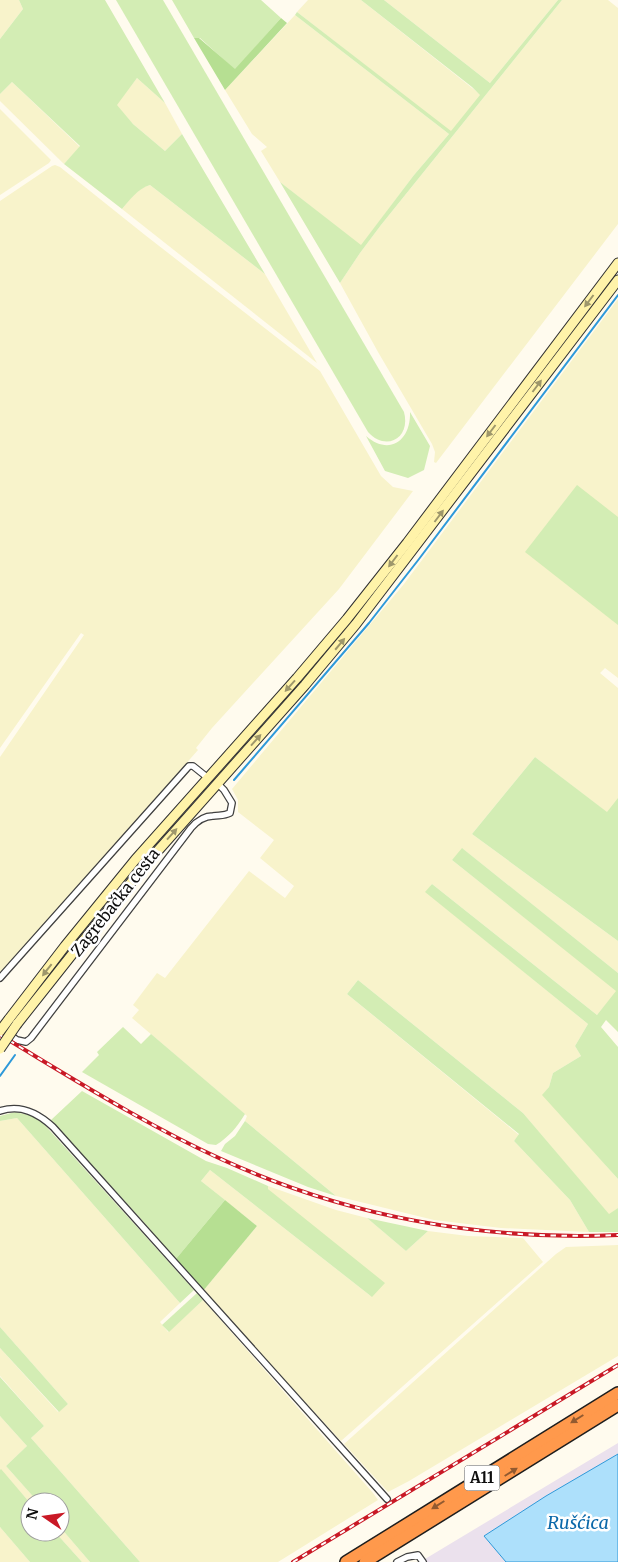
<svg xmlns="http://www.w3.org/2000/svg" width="618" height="1562" viewBox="0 0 618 1562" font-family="Merriweather,serif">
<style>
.industrial{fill:#ebe1ed}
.farmland{fill:#f8f3cb}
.green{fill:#d3edb4}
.forest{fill:#b6df92}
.water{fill:#ade0fb;stroke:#2e99d9}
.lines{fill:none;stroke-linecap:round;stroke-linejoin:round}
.stream{stroke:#2e99d9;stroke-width:2}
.street-casing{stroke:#404040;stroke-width:8}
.secondary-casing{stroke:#2f2f2f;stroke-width:11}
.highway-casing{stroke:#1e1e1e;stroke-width:14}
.street{stroke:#fff;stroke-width:5.5}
.secondary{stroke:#fff3a9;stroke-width:9}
.highway{stroke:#ff994c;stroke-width:11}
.rail-casing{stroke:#c91926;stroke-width:4}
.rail{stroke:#fff;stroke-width:2;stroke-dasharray:5.5;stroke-linecap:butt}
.secondary-bridge-casing{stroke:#2f2f2f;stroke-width:11;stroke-linecap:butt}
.secondary-bridge{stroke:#fff3a9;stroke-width:9}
.oneway{fill:#9e976b}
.oneway2{fill:#925a30}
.labels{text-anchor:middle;stroke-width:5;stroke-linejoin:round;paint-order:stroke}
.shield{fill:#fff;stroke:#565656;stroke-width:1}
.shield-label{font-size:15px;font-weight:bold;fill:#0d0d0d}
.street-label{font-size:16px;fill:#0d0d0d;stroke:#fff}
.water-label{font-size:18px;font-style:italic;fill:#0c69aa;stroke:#fff}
</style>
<rect width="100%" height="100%" fill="#fffbee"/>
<polygon class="industrial" points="618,1443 618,1562 419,1562 425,1559"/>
<g class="farmland">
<polygon points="0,0 19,0 23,9 0,39"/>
<polygon points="308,0 361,0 481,95 451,132 297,12"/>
<polygon points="384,0 558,0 490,83"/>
<polygon points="562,0 608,0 618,8 618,224 436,463 434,462 435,452 432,444 378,352 340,283 360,253 381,225"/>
<polygon points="295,15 449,134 414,175 361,246 280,182 261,151 267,147 252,134 225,90"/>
<polygon points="137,78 165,103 182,134 165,151 133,124 116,105"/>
<polygon points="12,82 80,147 64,164 0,101 0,94"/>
<polygon points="0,109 51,160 49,163 0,195"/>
<polygon points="55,165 60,167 145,235 320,371 381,476 393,487 413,491 339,589 212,728 196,748 198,750 0,975 0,757 84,635 81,633 0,748 0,201 52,166"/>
<polygon points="150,185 265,274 317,363 122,209 134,194 144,187"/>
<polygon points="618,299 618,678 605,668 600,673 618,688 618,821 535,757 472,834 618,941 618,973 463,849 452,860 617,991 597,1015 432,884 426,892 588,1024 575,1046 581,1056 553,1073 549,1087 543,1095 618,1179 618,1208 609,1215 523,1113 358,980 347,994 519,1135 514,1141 570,1200 589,1232 501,1228 434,1220 336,1196 245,1121 247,1116 132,1018 139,1010 133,1005 157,973 165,978 249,871 285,898 294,886 260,858 274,840 238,812 238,800 232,789 404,584"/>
<polygon points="17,1118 180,1303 160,1322 168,1332 203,1300 373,1493 378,1500 278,1562 140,1562 31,1438 44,1426 0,1376 0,1348 58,1412 68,1404 0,1327 0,1121"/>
<polygon points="210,1170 372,1297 268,1189 268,1186 336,1210 367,1218 406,1251 428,1231 468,1236 523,1238 543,1262 341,1441 203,1291 257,1226 201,1181"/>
<polygon points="618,1245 618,1356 409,1481 388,1492 344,1444 556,1254 566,1247"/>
<polygon points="0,1416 27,1446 6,1466 38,1502 30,1503 1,1470 0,1470"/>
<polygon points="0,1527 30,1562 0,1562"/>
<polygon points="60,1527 90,1562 82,1562 55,1532 60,1532"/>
</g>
<g class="green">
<path d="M19,0H105L165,103L137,78L117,105L133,124L165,151L182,134L265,274L150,185C137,189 130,200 122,209L64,164L80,146L12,82L0,94V39L23,9Z"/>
<path d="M116,0H163L404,412C411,438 386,452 368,432Z"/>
<polygon points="172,0 261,0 281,18 235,70 200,38 194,38"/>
<polygon points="361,0 384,0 490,83 558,0 562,0 381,225 360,253 340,283 280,182 361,245 414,175 449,134 295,15 297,12 451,131 480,95 472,87"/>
<path d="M410,412L430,446L424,470L408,478L385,471L366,436C389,456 411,441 410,412Z"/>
<polygon points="577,485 618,517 618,625 525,552"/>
<polygon points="535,757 607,812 618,798 618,941 472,834"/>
<polygon points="462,848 618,973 618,1032 606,1020 601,1027 618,1047 618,1179 542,1095 549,1087 553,1073 581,1056 575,1046 588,1024 425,892 432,884 597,1015 616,991 452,860"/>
<polygon points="358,980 523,1113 609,1214 618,1208 618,1232 589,1232 570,1200 514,1141 519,1134 347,994"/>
<path d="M123,1027L141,1044L151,1034L245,1114C237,1127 229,1137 216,1145L208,1144L82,1072L99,1055L97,1052Z"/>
<polygon points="82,1091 206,1161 227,1168 268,1186 268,1189 385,1283 372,1297 210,1170 201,1181 225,1200 175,1260 152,1234 150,1229 51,1120"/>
<polygon points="15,1112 33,1116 42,1122 194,1290 180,1303 17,1118 0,1121 0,1116"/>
<polygon points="245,1121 336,1196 308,1187 221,1151 225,1144 235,1136"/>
<polygon points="367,1218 428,1231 406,1251"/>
<polygon points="197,1293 203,1300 169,1332 162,1325"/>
<polygon points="0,1327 68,1404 59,1412 0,1348"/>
<polygon points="0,1377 44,1426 31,1438 140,1562 90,1562 60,1527 60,1502 38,1502 6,1466 27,1446 0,1416"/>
<polygon points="1,1469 30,1503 30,1532 55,1532 82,1562 30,1562 0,1527 0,1470"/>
</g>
<g class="forest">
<polygon points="281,18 287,23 225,90 194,38 199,38 235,69"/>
<polygon points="225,1200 257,1226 203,1291 175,1260"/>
</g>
<polygon class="water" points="618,1454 618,1562 506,1562 484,1536 546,1496"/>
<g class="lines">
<g class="stream">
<polyline points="234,780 369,623 419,559 618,295"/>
<polyline points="0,1076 15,1055"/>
</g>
<g class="street-casing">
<g id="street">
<polyline points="0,978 189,766 193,766 208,778"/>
<path d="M0,1028L17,1040L26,1042L31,1038L191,828C197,821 204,816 213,816C220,815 224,816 230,813L232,803L224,790L217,783"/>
<path d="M0,1111C21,1104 38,1113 53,1127L387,1499"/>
<polyline points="397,1562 407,1557 418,1555 423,1562"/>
</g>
</g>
<g class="secondary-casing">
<g id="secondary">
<polyline points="9,1019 65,946 135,860 297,678 347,619 407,543 618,263"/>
<polyline points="17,1024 74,952 147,863 305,685 356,624 618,280"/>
</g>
</g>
<g class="highway-casing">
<g id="highway">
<polyline points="346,1562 618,1393"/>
<polyline points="365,1562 618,1405"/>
</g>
</g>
<use href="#street" class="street"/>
<use href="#secondary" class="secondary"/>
<use href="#highway" class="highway"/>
<g class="rail-casing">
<g id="rail">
<path d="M0,1035C72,1078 144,1124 221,1159C345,1216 481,1241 618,1235"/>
<polyline points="293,1562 618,1365"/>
</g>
</g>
<use href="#rail" class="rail"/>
<g class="secondary-bridge-casing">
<g id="secondary-bridge">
<polyline points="0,1031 9,1019"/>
<polyline points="0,1049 17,1024"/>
</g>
</g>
<use href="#secondary-bridge" class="secondary-bridge"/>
</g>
<defs><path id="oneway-solid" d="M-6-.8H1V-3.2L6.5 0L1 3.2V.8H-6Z" transform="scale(1.25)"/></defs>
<g class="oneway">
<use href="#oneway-solid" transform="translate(589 301) rotate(127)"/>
<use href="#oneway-solid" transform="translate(537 386) rotate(-53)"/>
<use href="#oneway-solid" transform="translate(491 431) rotate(127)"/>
<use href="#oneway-solid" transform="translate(439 516) rotate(-53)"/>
<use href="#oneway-solid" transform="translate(393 561) rotate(127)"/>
<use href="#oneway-solid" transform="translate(340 644) rotate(-50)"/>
<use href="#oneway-solid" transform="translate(290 686) rotate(132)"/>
<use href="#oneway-solid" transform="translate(256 740) rotate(-48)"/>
<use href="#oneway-solid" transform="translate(172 834) rotate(-48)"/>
<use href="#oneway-solid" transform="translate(47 970) rotate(128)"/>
</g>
<g class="oneway2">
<use href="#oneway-solid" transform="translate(577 1419) rotate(148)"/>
<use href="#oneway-solid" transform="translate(511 1472) rotate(-32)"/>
<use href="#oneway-solid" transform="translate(438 1505) rotate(148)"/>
</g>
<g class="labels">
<rect class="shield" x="464.5" y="1465.5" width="35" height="25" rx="4"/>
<g class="shield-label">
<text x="482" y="1483">A11</text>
</g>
<g class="street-label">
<text transform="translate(115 902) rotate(-52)" y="6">Zagrebačka cesta</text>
</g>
<g class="water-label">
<text x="578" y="1529">Rušćica</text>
</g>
</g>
<g transform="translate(45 1517) rotate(283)"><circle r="24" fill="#ffffff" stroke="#9e9e9e"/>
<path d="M0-4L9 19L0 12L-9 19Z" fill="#c91926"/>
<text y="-8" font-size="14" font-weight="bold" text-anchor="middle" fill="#0d0d0d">N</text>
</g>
</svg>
